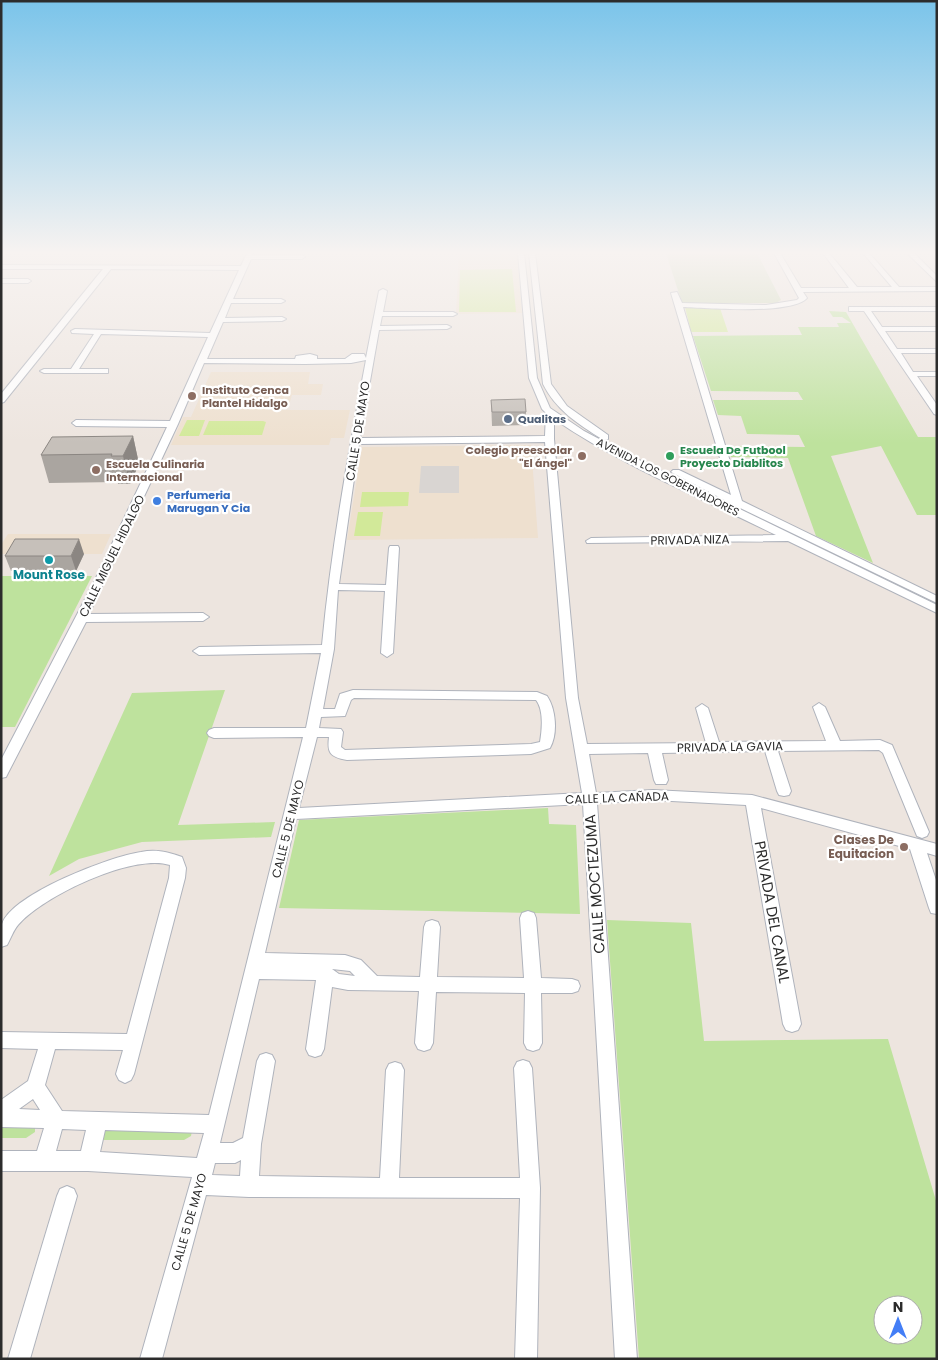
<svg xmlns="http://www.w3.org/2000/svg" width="938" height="1360" viewBox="0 0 938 1360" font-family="Poppins,sans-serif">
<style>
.education{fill:#eee0cf}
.green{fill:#bee29d;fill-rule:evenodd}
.cemetery{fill:#cbd7b6}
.pitch{fill:#d2e999}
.plaza{fill:#d9d5d2}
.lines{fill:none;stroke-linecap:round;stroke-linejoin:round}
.minor-casing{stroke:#afb3bc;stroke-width:2}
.minor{fill:#fff;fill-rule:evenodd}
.wall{fill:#aaa5a0}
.shaded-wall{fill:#8b8682}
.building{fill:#c6c0ba;stroke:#8b8682}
.education-dot{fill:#8d6e63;stroke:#fff;stroke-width:2}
.service-dot{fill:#5c6f8a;stroke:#fff;stroke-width:2}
.leisure-dot{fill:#2e9e5b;stroke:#fff;stroke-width:2}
.shop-dot{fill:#3f7fe0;stroke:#fff;stroke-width:2}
.culture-dot{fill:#0f9aa8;stroke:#fff;stroke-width:2}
.labels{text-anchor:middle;stroke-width:4.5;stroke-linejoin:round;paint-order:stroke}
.far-education-label{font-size:11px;font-weight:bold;fill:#785e54;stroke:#fff;text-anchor:start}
.far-service-label{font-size:11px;font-weight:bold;fill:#4e5e75;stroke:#fff;text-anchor:start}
.far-leisure-label{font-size:11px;font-weight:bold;fill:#27864d;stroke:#fff;text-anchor:start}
.far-street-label{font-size:11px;fill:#2c2c2c;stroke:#fff}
.far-shop-label{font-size:11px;font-weight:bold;fill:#366cbe;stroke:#fff;text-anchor:start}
.street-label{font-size:12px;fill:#2c2c2c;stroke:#fff}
.culture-label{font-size:12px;font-weight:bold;fill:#0d838f;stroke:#fff}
.education-label{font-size:12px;font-weight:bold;fill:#785e54;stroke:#fff;text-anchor:end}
.near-street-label{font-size:15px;fill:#2c2c2c;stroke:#fff}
</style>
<rect width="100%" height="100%" fill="#ede5df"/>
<g class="education">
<polygon points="459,253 517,253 522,313 456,314"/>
<polygon points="211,372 310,372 308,384 323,384 321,395 292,395 288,408 269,408 268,410 350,410 344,438 331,438 329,445 171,445 183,417 191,417"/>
<polygon points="531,445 538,538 347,540 362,447"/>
<polygon points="8,534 111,534 102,554 1,554 1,545"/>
</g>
<g class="green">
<polygon points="829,311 846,312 918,437 937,437 937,515 917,515 881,446 831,456 873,563 816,536 788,458 731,457 728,446 805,447 799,435 747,434 741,416 718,415 713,400 803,400 798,392 711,391 693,336 802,335 798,327 839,327 837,323 851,323 842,317 833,317"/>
<polygon points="1,576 92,576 15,727 1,727"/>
<polygon points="225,690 178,825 275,822 271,837 142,842 79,859 49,876 132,693"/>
<polygon points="548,808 549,824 576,825 580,914 279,908 299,820"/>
<path d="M607,920L691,923L704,1041L888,1039L937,1204V1359H639ZM883,1305H913V1335H883Z"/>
<polygon points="1,1123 35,1127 35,1132 26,1138 1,1138"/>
<polygon points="102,1128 192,1131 191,1136 184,1140 104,1140 102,1139"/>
</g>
<polygon class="cemetery" points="666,253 757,253 781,300 776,303 682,303"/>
<g class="pitch">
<polygon points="512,269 516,312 459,312 460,270"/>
<polygon points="685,307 720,308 728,332 691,332"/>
<polygon points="187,420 205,420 199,436 179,436"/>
<polygon points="209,421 263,421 266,422 262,435 203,435"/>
<polygon points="362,492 409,492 408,506 360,507"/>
<polygon points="358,512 383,512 380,536 354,536"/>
</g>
<polygon class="plaza" points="421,466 459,466 459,493 419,493"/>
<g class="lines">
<g class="minor-casing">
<g id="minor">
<path d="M247,253H253L252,255H302L305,257L302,259H251L233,299H281L285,301L281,303H231L225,318L282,317L286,319L282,321L223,322L207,359H295L296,356L310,354L317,356V359H345L352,354H364L366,358L379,291L383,289L387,291L383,312H453L457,314L453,316H382L380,326L447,325L451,327L447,329L379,330L360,438L545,436L546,413L542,409L529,378L518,253H524L537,378L550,408L584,431L635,458L937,605V613L788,541L587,543L586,541L591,538L776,535C703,499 621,465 554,419V439L578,698L587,744L706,743L696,708L702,704L708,708L719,742L826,741L813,707L819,703L825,707L840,741L880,740L892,745L929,832L927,836L922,838L917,836L883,753L879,750L778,751L791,791L789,795L784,796L779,795L777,791L765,751L662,753L668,780L666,784H656L654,780L648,753L589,754L596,793L653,790L752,795L937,844V856L927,853L937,883V914L931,913L929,908L910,849L761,808L801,1024L798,1030L792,1032L786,1030L783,1024L746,805L653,800L597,803L637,1359H615L583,804L296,819L265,953L345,955L361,960L377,976L420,977L424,927L426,922L432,920L438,922L440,927L437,977L524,978L520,918L522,913L528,911L534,913L536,918L541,978L572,979L578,981L580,986L578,991L572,993H541L542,1043L539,1049L533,1051L527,1049L524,1043L525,993L436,992L433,1043L430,1049L424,1051L418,1049L415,1043L419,991L348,990L332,987L324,1049L321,1055L315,1057L309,1055L306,1049L316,980L259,979L220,1143H233L243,1138L257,1061L260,1055L266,1053L272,1055L275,1061L261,1144L259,1176L380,1178L386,1070L389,1064L395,1062L401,1064L404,1070L399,1178H520L514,1068L517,1062L523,1060L529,1062L532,1068L540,1188L537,1359H515L520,1198L249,1197L206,1195L162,1359H140L192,1177L88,1171H1V1151H37L44,1128L1,1127V1100L28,1081L38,1049L1,1048V1032L127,1034L169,878L170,865C133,853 43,896 18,925C13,931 11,938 7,945L1,947C1,940 0,930 2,924C12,894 111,856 141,852C156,849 168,852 182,857L186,868L185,878L134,1074L131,1080L125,1083L119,1080L116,1074L123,1050L55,1049L45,1085L62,1111L209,1115L303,737L214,738L209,736L207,733L209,730L214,728H306L321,653L199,655L193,651L199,647L322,645C331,549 348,455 366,360L351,363L305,364L204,363L178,424L89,614L203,613L209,617L203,621L86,622L8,773L6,777L1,778V760L95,580L167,427L76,426L72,423L76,420L170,421L208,337L101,334L79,369H108V373H44L40,371L44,369H71L94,334L72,333L71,331L75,329L210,333L239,270L111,269L4,402L1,403V394L103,269H1V265L241,266ZM545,442L566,698L582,793L299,808L317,737H329C327,753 330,757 347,760L531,754L550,748C558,734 556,709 547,696L537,692L353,690L340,694L335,709H323L334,649L338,590L385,591L381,653L387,657L393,653L399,548L398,546H390L389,548L386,585L339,584L359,444ZM354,698L536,700C544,710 542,730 540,742L531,744L345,750L341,747L343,732L341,729L319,728L321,717L345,716L351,700ZM332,969L350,971L355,976L339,974ZM33,1099L40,1110L19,1109ZM62,1129L86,1130L81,1151H56ZM105,1130L204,1133L197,1158L100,1152ZM241,1160L240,1176L212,1175L215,1163H235Z"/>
<path d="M529,253H535L551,384L567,406L608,435V439H602C578,424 556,410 543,384Z"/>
<path d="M774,253H780L801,288H849L823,253H829L857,287H892L863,253H869L899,287H937V291L803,292L807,298C792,315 707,308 683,307L742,501L937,596V603L734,505L671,472L673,470H679L731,495L671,293L677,292L682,303L766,305L797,300L799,298Z"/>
<polygon points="907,253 914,253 937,276 937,282"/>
<polygon points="1,279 28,279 31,281 28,283 1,283"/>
<polygon points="849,307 937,307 937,311 871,311 882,327 937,327 937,331 885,331 897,349 937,349 937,353 901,353 913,372 937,372 937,376 917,376 937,405 937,415 934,414 864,311 849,311"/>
<polygon points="67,1186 74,1189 77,1196 30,1359 8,1359 57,1196 60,1189"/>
</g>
</g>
<use href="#minor" class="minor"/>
</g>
<g class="wall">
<polygon points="491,400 526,412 526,425 492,426"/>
<polygon points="133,436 139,464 130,484 118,484 118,482 49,483 41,455"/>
<polygon points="84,554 76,571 11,571 5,556"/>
</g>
<g class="shaded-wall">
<polygon points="133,436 139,464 130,484 123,456"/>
<polygon points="79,539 84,554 76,571 71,556"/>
</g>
<g class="building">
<polygon points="525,399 526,412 492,412 491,400"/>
<polygon points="133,436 123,456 111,456 112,454 41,455 52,437"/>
<polygon points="15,539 79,539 71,556 5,556"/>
</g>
<linearGradient id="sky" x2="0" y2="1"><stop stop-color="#7ac4ea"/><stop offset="0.57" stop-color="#f7f3f1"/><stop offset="1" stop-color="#f7f3f1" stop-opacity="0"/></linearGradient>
<rect width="938" height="443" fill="url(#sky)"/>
<g class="education-dot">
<circle cx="192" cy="396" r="5"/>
<circle cx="582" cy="456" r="5"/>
<circle cx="96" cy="470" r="5"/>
<circle cx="904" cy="847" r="5"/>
</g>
<circle class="service-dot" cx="508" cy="419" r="5"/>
<circle class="leisure-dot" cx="670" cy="456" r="5"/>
<circle class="shop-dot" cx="157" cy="501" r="5"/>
<circle class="culture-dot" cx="49" cy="560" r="5"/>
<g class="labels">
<g class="far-education-label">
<text x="202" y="394">Instituto Cenca<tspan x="202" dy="13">Plantel Hidalgo</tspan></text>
<text x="572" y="454" text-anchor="end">Colegio preescolar<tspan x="572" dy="13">"El ángel"</tspan></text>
<text x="106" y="468">Escuela Culinaria<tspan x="106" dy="13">Internacional</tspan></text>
</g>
<g class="far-service-label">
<text x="518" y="423">Qualitas</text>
</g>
<g class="far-leisure-label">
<text x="680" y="454">Escuela De Futbool<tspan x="680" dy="13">Proyecto Diablitos</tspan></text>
</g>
<g class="far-street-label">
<text transform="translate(668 477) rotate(27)" y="4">AVENIDA LOS GOBERNADORES</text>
</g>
<g class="far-shop-label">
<text x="167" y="499">Perfumeria<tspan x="167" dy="13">Marugan Y Cia</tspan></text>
</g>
<g class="street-label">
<text transform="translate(358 431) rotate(-81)" y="4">CALLE 5 DE MAYO</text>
<text transform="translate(690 540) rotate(-1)" y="4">PRIVADA NIZA</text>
<text transform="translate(112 556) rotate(-64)" y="4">CALLE MIGUEL HIDALGO</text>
<text transform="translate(730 747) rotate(-1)" y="4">PRIVADA LA GAVIA</text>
<text transform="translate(617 798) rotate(-2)" y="4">CALLE LA CAÑADA</text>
<text transform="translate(288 829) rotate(-76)" y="4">CALLE 5 DE MAYO</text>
<text transform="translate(189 1222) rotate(-74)" y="4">CALLE 5 DE MAYO</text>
</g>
<g class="culture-label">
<text x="49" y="579">Mount Rose</text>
</g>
<g class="education-label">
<text x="894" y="844">Clases De<tspan x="894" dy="14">Equitacion</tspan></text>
</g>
<g class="near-street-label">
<text transform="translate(595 884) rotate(-94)" y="5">CALLE MOCTEZUMA</text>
<text transform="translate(772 912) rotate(80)" y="5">PRIVADA DEL CANAL</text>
</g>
</g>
<rect width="938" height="1360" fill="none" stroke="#2c2c2c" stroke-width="5"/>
<g transform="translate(898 1320)"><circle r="24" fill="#ffffff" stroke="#ababab"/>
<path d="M0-4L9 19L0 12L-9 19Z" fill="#437ef6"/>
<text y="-8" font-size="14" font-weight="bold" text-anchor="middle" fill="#2c2c2c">N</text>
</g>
</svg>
